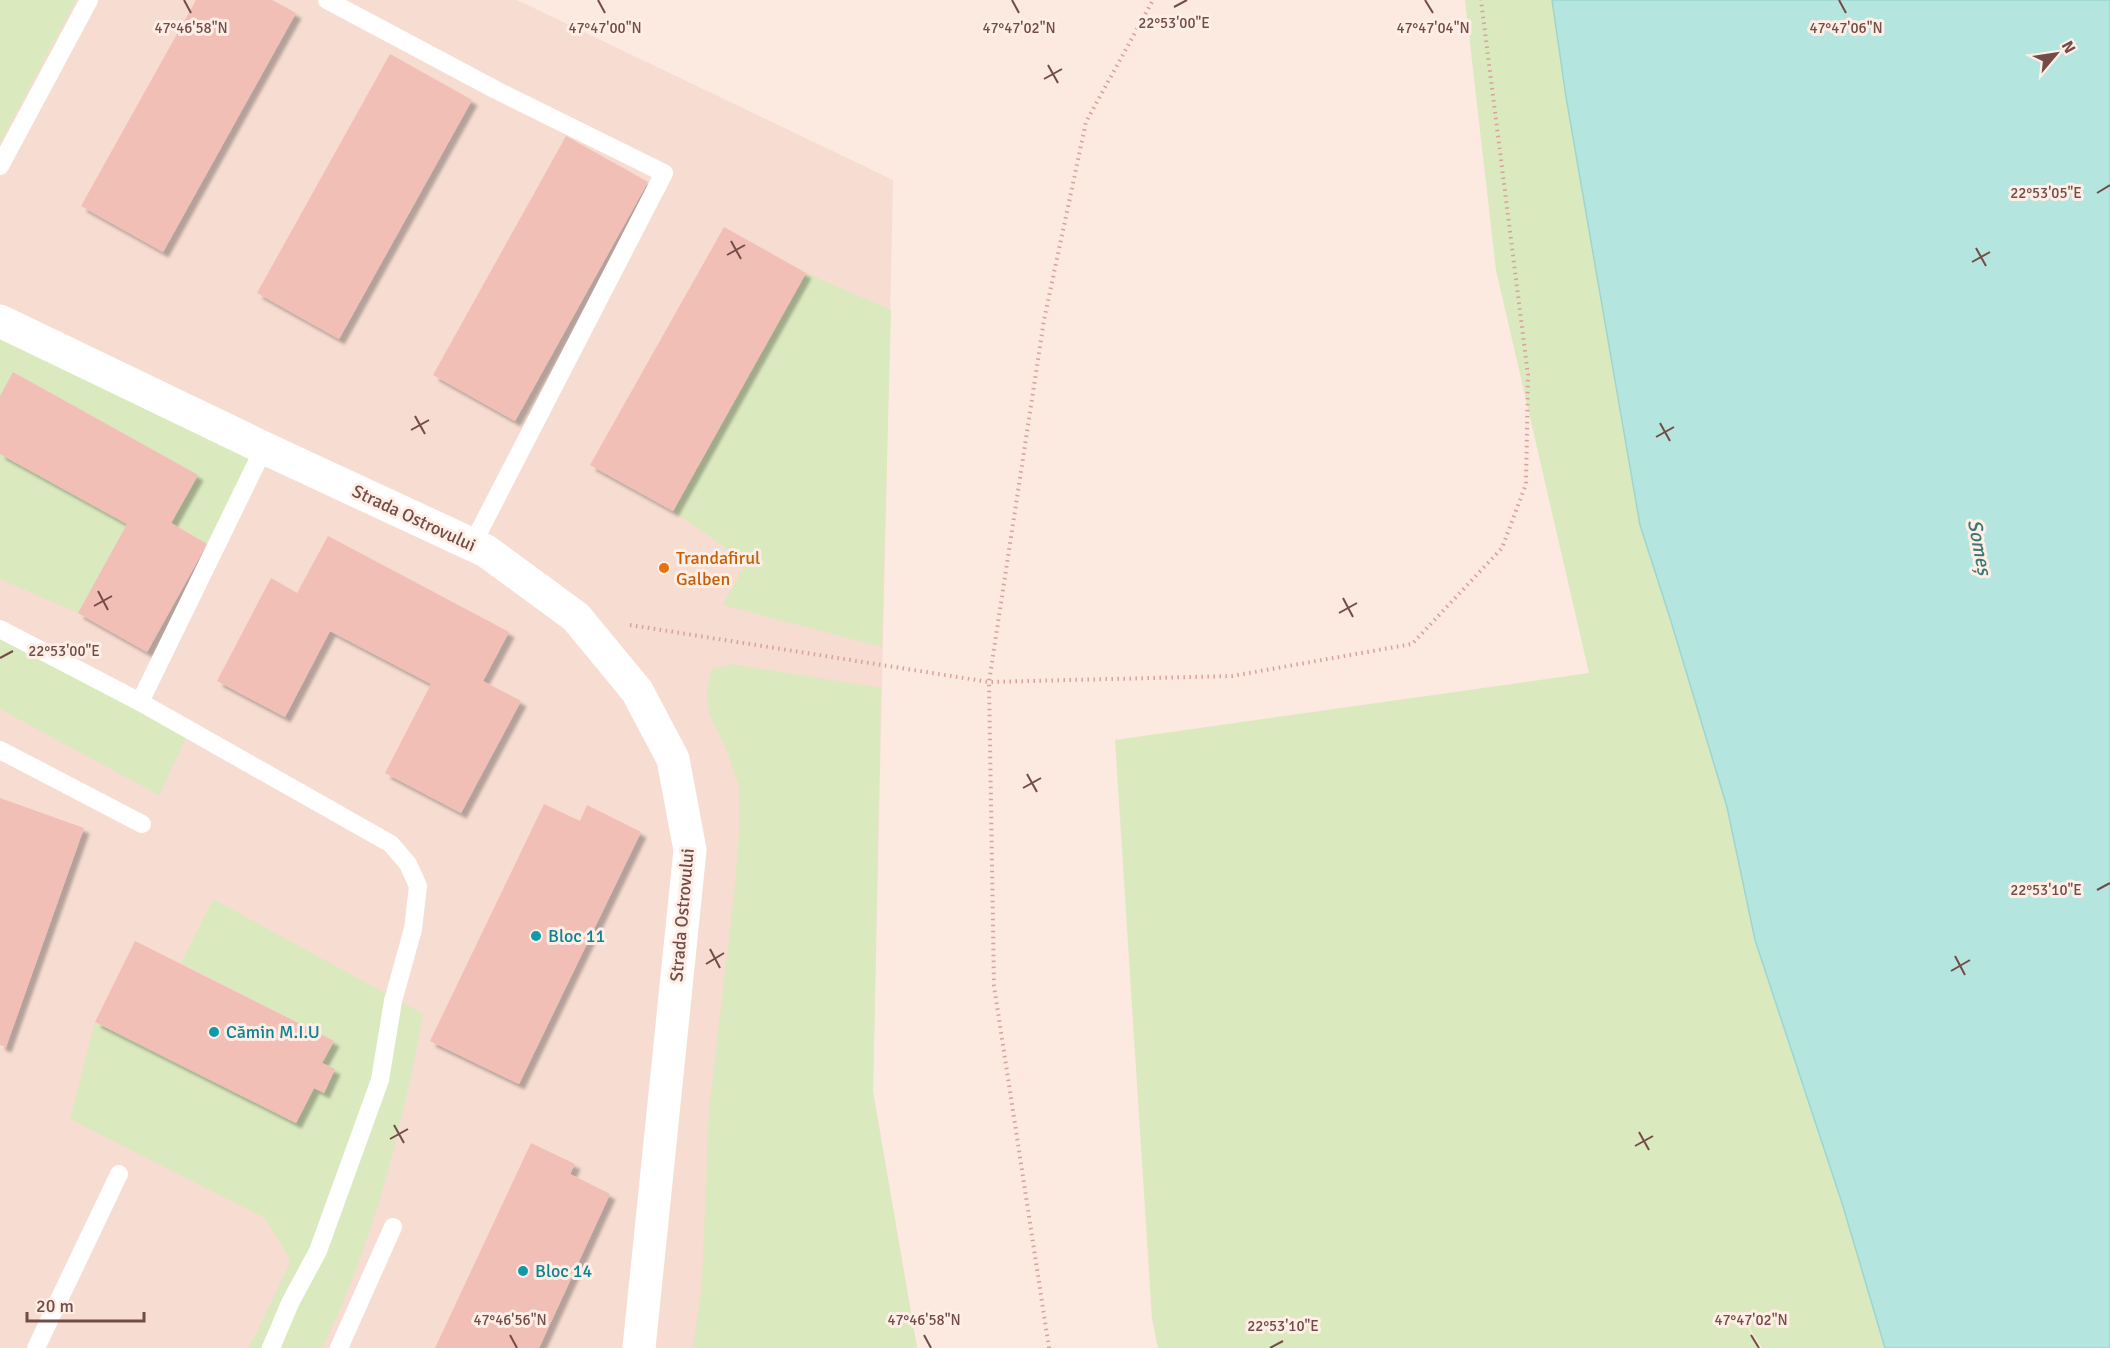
<svg xmlns="http://www.w3.org/2000/svg" width="2110" height="1348" viewBox="0 0 2110 1348" font-family="Signika,sans-serif">
<style>
.residential{fill:#f6dcd1}
.green{fill:#dbe9bf}
.water{fill:#b4e5df;stroke:#9bd7d0;stroke-width:1.5}
.building{fill:#f2bfb7;filter:url(#shadow)}
.lines{fill:none;stroke-linecap:round;stroke-linejoin:round}
.path{stroke:#d6a29b;stroke-width:4;stroke-dasharray:1.5 4.5;stroke-linecap:butt}
.lane{stroke:#fff;stroke-width:18}
.street{stroke:#fff;stroke-width:33}
.ticks{fill:none;stroke:#734b47;stroke-width:2}
.food-dot{fill:#e8710a;stroke:#ffeee6;stroke-width:2}
.culture-dot{fill:#0f9aa8;stroke:#ffeee6;stroke-width:2}
.labels{text-anchor:middle;stroke-width:6;stroke-linejoin:round;paint-order:stroke}
.street-label{font-size:18px;fill:#734b47;stroke:#ffeee6}
.food-label{font-size:18px;fill:#c56008;stroke:#ffeee6;text-anchor:start}
.culture-label{font-size:18px;fill:#0d838f;stroke:#ffeee6;text-anchor:start}
.water-label{font-size:20px;font-style:italic;fill:#3b7872;stroke:#ffeee6}
.ticks-label{font-size:15px;text-anchor:middle;fill:#734b47;stroke:#ffeee6;stroke-width:6;stroke-linejoin:round;paint-order:stroke}
</style>
<defs>
<filter id="shadow"><feDropShadow dx="5.5" dy="5.5" stdDeviation="1.5" flood-color="#0004"/></filter>
</defs>
<rect width="100%" height="100%" fill="#fce9e0"/>
<polygon class="residential" points="0,0 517,0 893,180 873,1091 917,1348 0,1348"/>
<g class="green">
<polygon points="0,0 76,0 0,143"/>
<polygon points="1465,0 2110,0 2110,1348 1762,1348 1743,1318 1759,1348 1158,1348 1152,1319 1115,740 1589,673 1496,270"/>
<polygon points="806,273 891,310 882,647 723,605 746,562 673,511"/>
<polygon points="0,321 264,448 207,544 171,523 197,475 14,372 0,396"/>
<polygon points="0,454 127,524 78,613 0,579"/>
<polygon points="0,630 190,729 159,795 0,709"/>
<polygon points="732,664 881,688 873,1092 917,1348 693,1348 702,1283 709,1109 734,895 739,832 739,786 726,748 709,714 707,690 712,669"/>
<path d="M213,899L423,1014C402,1128 374,1243 322,1348H249L291,1261L265,1218L70,1119L95,1022L296,1123L314,1088L324,1092L335,1069L322,1063L333,1041L181,963Z"/>
</g>
<polygon class="water" points="1552,0 2110,0 2110,1348 1885,1348 1842,1203 1755,940 1727,807 1670,618 1640,525 1566,97"/>
<g class="building">
<polygon points="196,0 272,0 296,13 163,252 81,206"/>
<polygon points="390,54 472,100 339,339 257,293"/>
<polygon points="566,136 648,182 515,421 433,375"/>
<polygon points="724,227 806,273 673,511 590,465"/>
<polygon points="13,372 198,475 171,523 207,544 147,652 78,613 127,524 0,454 0,396"/>
<polygon points="328,536 509,632 483,681 521,701 461,813 385,773 431,684 330,631 285,717 217,681 271,578 297,593"/>
<polygon points="0,798 84,828 6,1047 0,1045"/>
<polygon points="544,804 580,821 587,805 641,832 519,1084 430,1041"/>
<polygon points="135,941 334,1041 322,1063 335,1069 324,1093 314,1088 296,1123 95,1022"/>
<polygon points="531,1143 575,1164 570,1174 610,1194 539,1348 435,1348"/>
</g>
<g class="lines">
<g class="path">
<polyline points="630,625 989,682 1232,676 1412,644 1502,548 1526,484 1528,375 1481,0"/>
<polyline points="1049,1348 994,986 989,682 1044,320 1086,122 1153,0"/>
</g>
<g class="lane">
<polyline points="327,0 496,90 664,173 472,545"/>
<polyline points="0,166 89,0"/>
<polyline points="264,448 140,702 391,844 408,864 418,886 413,929 393,1001 380,1080 318,1251 290,1303 271,1348"/>
<polyline points="0,629 140,702"/>
<polyline points="0,750 142,824"/>
<polyline points="36,1348 119,1174"/>
<polyline points="339,1348 393,1227"/>
</g>
<polyline class="street" points="0,321 264,448 486,551 576,617 637,691 673,759 690,850 639,1348"/>
</g>
<path class="ticks" d="M184,0L191,13M598,0L605,13M1012,0L1019,13M1425,0L1433,13M1839,0L1846,13M1174,7L1187,0M1048,65L1058,83M1044,79L1062,69M2097,193L2110,185M731,241L741,259M1976,248L1986,266M727,255L745,245M1972,262L1990,252M415,416L425,434M1660,423L1670,441M411,430L429,420M1656,437L1674,427M98,591L108,610M1343,598L1353,617M94,606L112,596M1339,613L1357,603M0,658L13,651M1027,774L1037,792M1023,788L1041,778M2097,890L2110,883M710,949L720,968M1955,956L1965,975M706,964L724,953M1951,971L1970,960M394,1125L404,1143M1639,1132L1649,1150M390,1139L408,1129M1635,1146L1653,1136M510,1335L517,1348M924,1335L931,1348M1751,1335L1759,1348M1270,1348L1283,1341"/>
<circle class="food-dot" cx="664" cy="568" r="6"/>
<g class="culture-dot">
<circle cx="536" cy="936" r="6"/>
<circle cx="214" cy="1032" r="6"/>
<circle cx="523" cy="1271" r="6"/>
</g>
<g class="labels">
<g class="street-label">
<text transform="translate(414 518) rotate(25)" y="6">Strada Ostrovului</text>
<text transform="translate(682 915) rotate(-85)" y="6">Strada Ostrovului</text>
</g>
<g class="food-label">
<text x="676" y="564">Trandafirul<tspan x="676" dy="21">Galben</tspan></text>
</g>
<g class="culture-label">
<text x="548" y="942">Bloc 11</text>
<text x="226" y="1038">Cămin M.I.U</text>
<text x="535" y="1277">Bloc 14</text>
</g>
<g class="water-label">
<text transform="translate(1980 547) rotate(79)" y="7">Someș</text>
</g>
</g>
<g class="ticks-label">
<text x="1174" y="28">22°53'00"E</text>
<text x="191" y="33">47°46'58"N</text>
<text x="605" y="33">47°47'00"N</text>
<text x="1019" y="33">47°47'02"N</text>
<text x="1433" y="33">47°47'04"N</text>
<text x="1846" y="33">47°47'06"N</text>
<text x="2046" y="198">22°53'05"E</text>
<text x="64" y="656">22°53'00"E</text>
<text x="2046" y="895">22°53'10"E</text>
<text x="510" y="1325">47°46'56"N</text>
<text x="924" y="1325">47°46'58"N</text>
<text x="1751" y="1325">47°47'02"N</text>
<text x="1283" y="1331">22°53'10"E</text>
</g>
<g transform="translate(2056 54) rotate(61)" stroke="#ffeee6" stroke-width="4.5" paint-order="stroke">
<path d="M0-4.5L10 22L0 15L-10 22Z" fill="#734b47"/>
<text y="-9" font-size="16" font-weight="bold" text-anchor="middle" fill="#734b47">N</text>
</g>
<path d="M27 1312v9h117v-9" fill="none" stroke="#734b47" stroke-width="3"/>
<text x="36" y="1312" font-size="18" fill="#734b47" stroke="#ffeee6" stroke-width="4.5" paint-order="stroke">20 m</text>
</svg>
